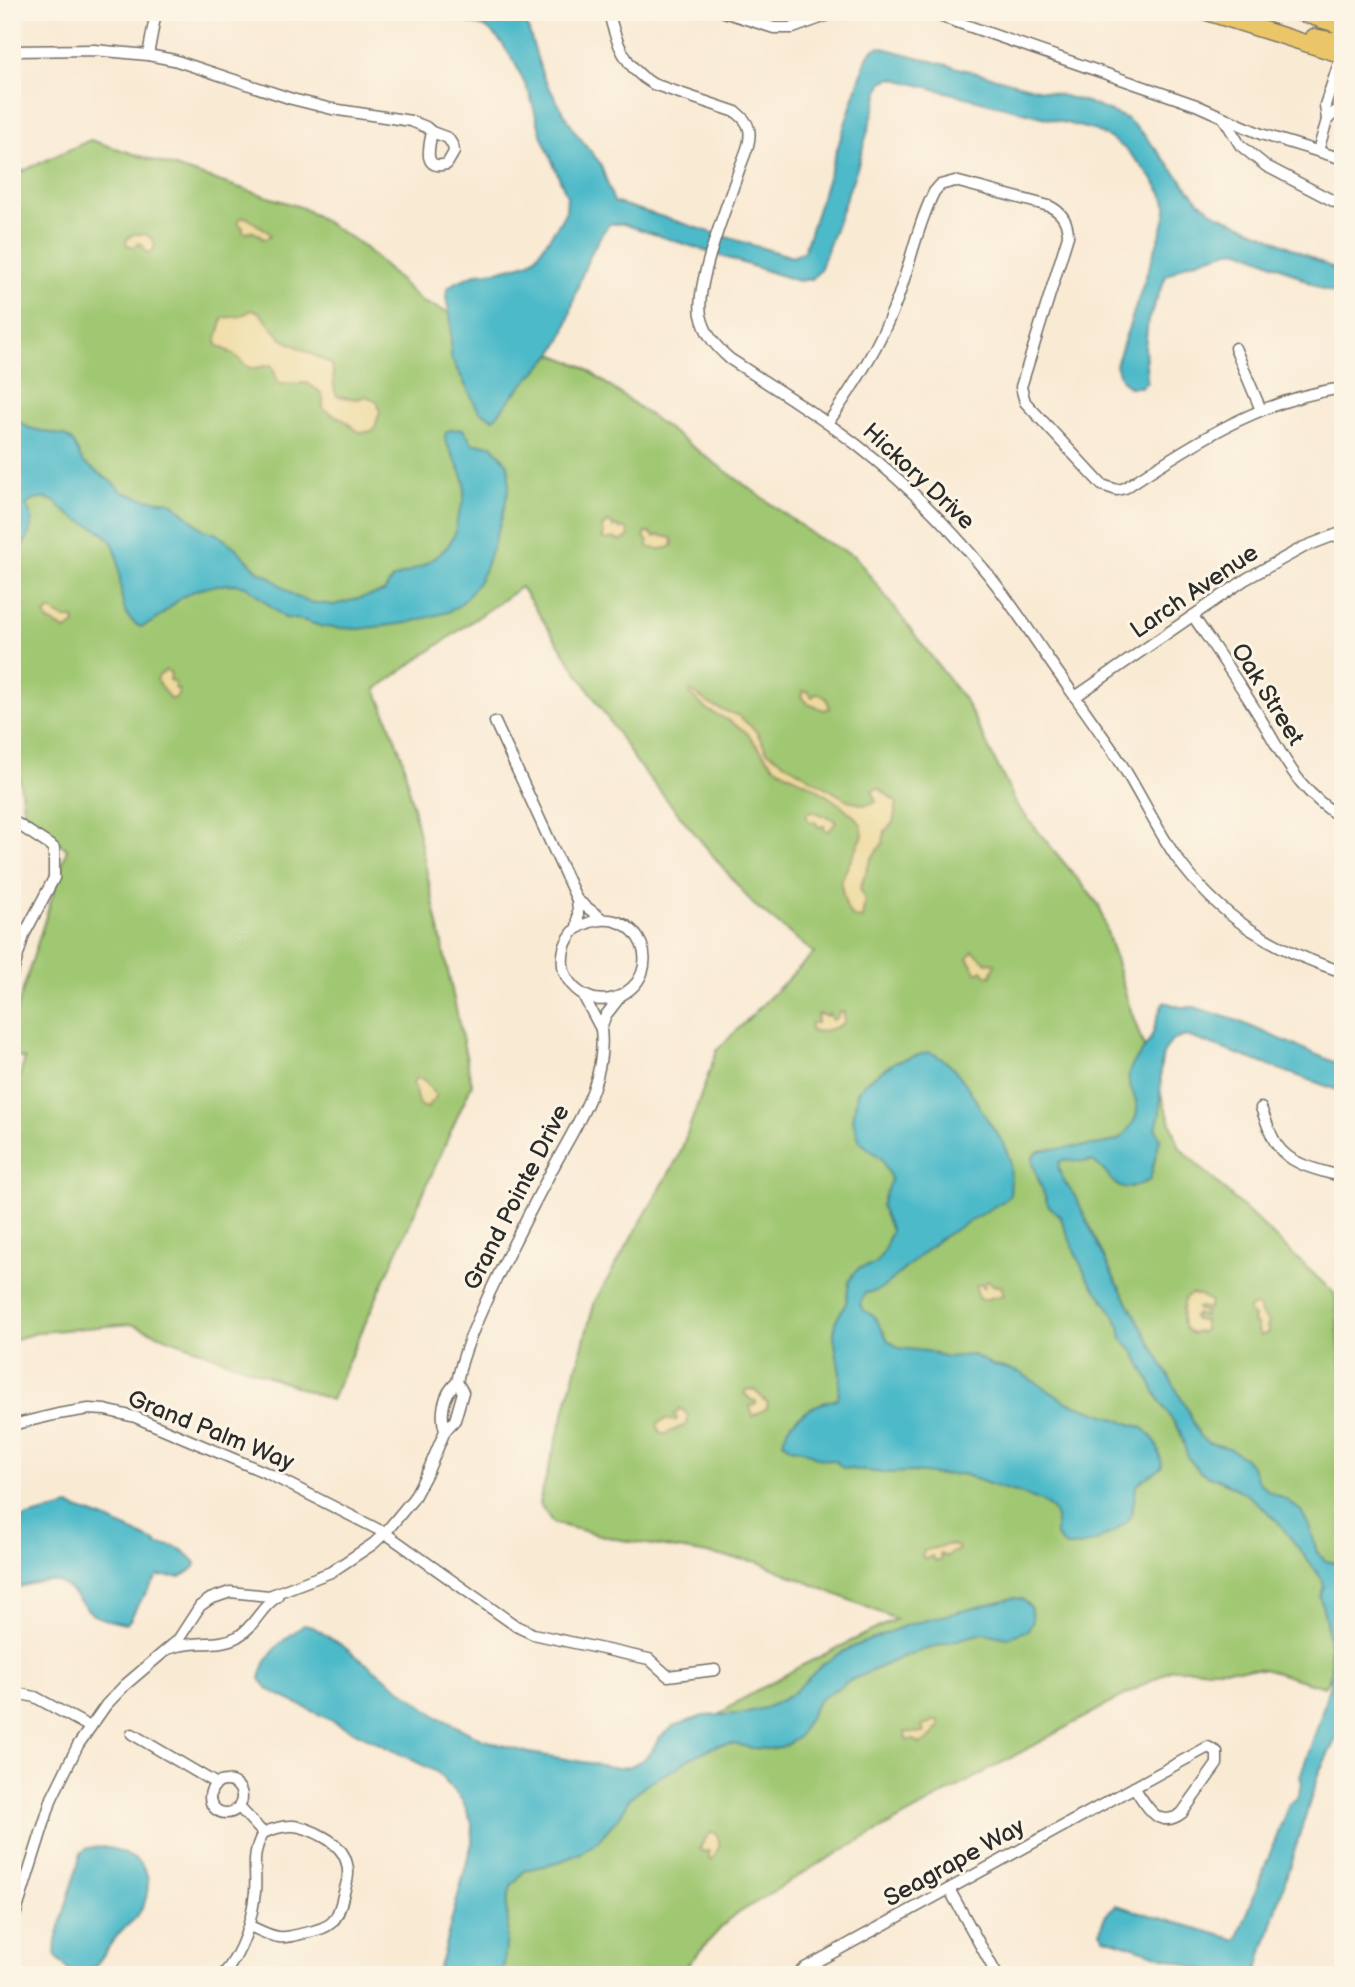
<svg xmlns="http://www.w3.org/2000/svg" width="1355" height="1987" viewBox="0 0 1355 1987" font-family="'Balsamiq Sans',sans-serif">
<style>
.green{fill:#a0c772;stroke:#66794e;stroke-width:2}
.sand{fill:#eeda9e;stroke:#8c8264;stroke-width:2}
.water{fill:#4ebac9;stroke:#3c727a;stroke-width:2}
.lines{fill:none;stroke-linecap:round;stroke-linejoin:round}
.street-casing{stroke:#736e66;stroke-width:13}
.primary-casing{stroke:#736e66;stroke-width:19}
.street{stroke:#fff;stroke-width:10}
.primary{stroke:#ebc669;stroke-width:16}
.labels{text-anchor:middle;stroke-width:6;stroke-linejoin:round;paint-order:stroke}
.street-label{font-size:24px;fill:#2b2b2b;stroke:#fcf5e5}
</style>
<rect width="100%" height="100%" fill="#fcf5e5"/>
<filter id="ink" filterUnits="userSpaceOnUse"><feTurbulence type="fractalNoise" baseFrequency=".0143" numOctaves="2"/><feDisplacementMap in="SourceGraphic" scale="14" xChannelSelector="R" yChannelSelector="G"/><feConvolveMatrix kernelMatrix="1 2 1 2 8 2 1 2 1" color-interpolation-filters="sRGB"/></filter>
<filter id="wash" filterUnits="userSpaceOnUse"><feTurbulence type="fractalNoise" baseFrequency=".00686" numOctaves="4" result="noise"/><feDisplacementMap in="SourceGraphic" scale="28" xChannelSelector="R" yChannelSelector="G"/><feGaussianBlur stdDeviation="1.57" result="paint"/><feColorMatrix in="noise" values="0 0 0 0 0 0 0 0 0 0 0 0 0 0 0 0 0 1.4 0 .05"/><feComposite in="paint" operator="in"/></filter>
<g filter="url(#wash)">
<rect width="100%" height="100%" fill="#f9ead4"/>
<polygon class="green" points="90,140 303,208 362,245 422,302 582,366 816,537 855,556 966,702 1018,807 1099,905 1129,1005 1180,1148 1335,1294 1343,1392 1343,1653 1324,1687 1264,1669 1172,1669 818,1864 729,1919 678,1975 464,1975 525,1847 616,1787 739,1701 801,1666 896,1619 758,1562 616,1539 553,1523 539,1503 595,1301 679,1156 717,1050 814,953 753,904 639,766 521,587 376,689 402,756 472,1084 331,1400 131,1324 40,1332 12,1340 12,1100 25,1059 12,1055 12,1025 67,849 24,816 17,756 12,752 12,176"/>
<g class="sand">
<polygon points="246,217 268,232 270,235 268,238 262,239 260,235 251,231 247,233 243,232 243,227 240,226 238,221 240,218"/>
<path d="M133,234C144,234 152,233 155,246L152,252H145L144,247L140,243L134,247L127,245L126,240Z"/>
<path d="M252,310L259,312L282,339L331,364C336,374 331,386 337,396L357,399L367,396L378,403L380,412L374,430C358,437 355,428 344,420C336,415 330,415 323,408V398L320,392L307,383L279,384L271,365C263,365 260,369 253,368C243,367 241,359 233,354C228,351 222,348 217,345L216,341L223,318L240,316Z"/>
<polygon points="609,522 612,524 613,528 617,526 621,529 627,529 629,535 627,538 621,541 613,538 606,540 602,538 604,534 602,527"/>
<path d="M646,533H651L654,537L658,535L672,538L673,545C667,550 654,550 647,546L648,542L644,537Z"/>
<polygon points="50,610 64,618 74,618 75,624 66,630 48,621 45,615"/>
<polygon points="166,670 171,673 170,680 175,682 175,688 179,690 178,695 174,699 170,699 157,681 158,677"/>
<path d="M691,691L713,706L739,716L756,731L767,751L785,763L849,801L865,805L876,802L872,790L879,788L897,803L893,823L885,831L883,843L871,859L860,888L865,900L862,919C858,918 855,919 851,915C846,911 841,888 841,880L863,835L861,825L857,819L842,806L811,785L788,774L773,765L746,732L728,720L707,710L690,694Z"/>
<polygon points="803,691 809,692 812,697 817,693 826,698 830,708 824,710 808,704 802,698"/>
<polygon points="811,811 831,818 836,822 829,831 825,831 824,826 819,827 815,822 810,822 806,817 807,814"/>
<polygon points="973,951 987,963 991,962 995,964 991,976 987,976 982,970 979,972 976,972 968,958"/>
<path d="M839,1012H844V1023C838,1028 821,1032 813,1032L810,1028L811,1023H817V1017L819,1014L826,1016L830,1014L831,1019L833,1020L837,1018Z"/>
<polygon points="419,1078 425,1081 436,1096 434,1100 431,1101 428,1108 421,1106 416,1097 416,1091 413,1084 415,1079"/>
<polygon points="988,1281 995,1286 1001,1286 1004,1295 982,1300 978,1298 976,1286 980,1284 984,1288 985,1282"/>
<path d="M1191,1294L1203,1297L1211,1302L1208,1309L1201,1307L1197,1308L1198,1310L1205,1312L1204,1316L1197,1314L1193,1317L1195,1320L1204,1321V1329L1201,1333L1198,1331L1192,1334C1177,1326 1183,1311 1185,1298Z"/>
<polygon points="1256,1306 1260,1309 1262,1316 1269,1322 1267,1327 1269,1332 1261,1336 1259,1334 1257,1325 1253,1322 1254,1317 1248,1312 1249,1308"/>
<polygon points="753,1389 768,1403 767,1408 753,1416 750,1406 756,1404 756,1401 751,1400 744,1393 746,1390"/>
<path d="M679,1408C686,1411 691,1417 686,1425L665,1434H661L657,1426L658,1423L666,1419L676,1421L677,1418L674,1414L678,1412Z"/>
<polygon points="946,1545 955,1545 959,1548 957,1551 951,1552 947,1557 940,1553 941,1560 939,1561 934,1560 932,1556 926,1559 922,1557 923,1551"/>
<polygon points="933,1721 938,1721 940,1726 928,1740 920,1744 914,1740 906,1740 905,1732 924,1733 925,1731 922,1728 923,1725 928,1725"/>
<polygon points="711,1832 716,1834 720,1845 712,1860 709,1859 709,1850 704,1852 700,1849 704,1840"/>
</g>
<g class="water">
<path d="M421,12H523L543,77L575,132L600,163L614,202C674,220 733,240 793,257L804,251L865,63C868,54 871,49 880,47L1086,102L1126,118L1144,135L1199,201L1216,214L1261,233L1343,273V296L1320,288L1285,269L1241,250L1229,251L1187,264L1166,276L1148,320L1145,347L1147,382L1141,387H1129L1121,379L1116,365L1161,232C1163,224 1167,214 1166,205C1164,188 1131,152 1116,142C1111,138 1103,135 1097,131L892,78L882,82L858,165L820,270L812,279L798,281L623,224H609C594,243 582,272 575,296C570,312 568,327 560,342C549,361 532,374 518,390C509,399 502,410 494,419L479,411L451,358V320L446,298L447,289L454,283L478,273L497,271L528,263L536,257L560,222L566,211L567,196L542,137L530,95L516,65L502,43L494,34L485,27L474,24Z"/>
<path d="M12,417L29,428L65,436L72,441L83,462L113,483L122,492L145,499L171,502L204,530L217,534L236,548L258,571L269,576L294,596L309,602L334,605L384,592L392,579L422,566L438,555L447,547L455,534L457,520L464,499L465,483L461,472L445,440V434L450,430L463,429L473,444L492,445L507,463L509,470V488L501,521L485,569L477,584L461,604L448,612L407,623L359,629L323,627L302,620L285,618L246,586L234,584L217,585L196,590L182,597L153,622L141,627C113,616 124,571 115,549C107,528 85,525 68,514C63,510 58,503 51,500C43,497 33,499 26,505C28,509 30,512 31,516C36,531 20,549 12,562V496L17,497L19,493L14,485L13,480L16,470L12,462Z"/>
<path d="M1164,1002L1181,1007H1194L1238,1021L1343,1066V1092L1187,1036L1172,1040L1163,1054L1161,1065L1160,1113L1156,1129L1160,1138L1150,1180C1112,1199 1119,1181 1093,1161C1082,1164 1072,1158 1060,1161L1058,1167L1062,1178L1076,1198L1112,1274L1187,1409L1200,1437L1209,1443L1229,1448L1245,1458L1253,1468L1258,1481L1267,1490L1287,1500L1301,1511L1310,1528L1317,1552L1326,1561L1336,1563L1343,1569V1730L1336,1739L1319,1772L1256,1975H1220L1105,1938L1100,1931C1102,1920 1106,1913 1116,1905L1237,1940L1289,1804L1296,1800L1302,1783L1300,1776L1318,1726L1330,1683L1331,1663L1326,1621L1320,1597L1324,1586L1322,1579L1275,1518L1249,1496L1228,1484L1200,1472L1188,1458L1180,1432L1160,1401L1134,1351L1122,1339L1120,1326L1109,1307L1088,1279L1077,1257L1060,1216L1048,1205L1033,1164V1156L1039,1151C1064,1146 1091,1148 1115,1141C1121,1139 1123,1135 1127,1131C1152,1103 1122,1091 1130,1070C1133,1062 1146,1048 1151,1038C1156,1026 1157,1013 1164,1002Z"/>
<path d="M929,1052C956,1061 971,1093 985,1116C994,1130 1004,1141 1009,1158C1011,1164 1011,1188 1010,1195L1005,1200L938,1240L884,1287L874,1292L865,1293L860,1302L862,1309L875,1317L888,1340L899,1348L926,1351L947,1357L973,1355L993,1365L1019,1372L1067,1402L1143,1428C1157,1439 1159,1449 1162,1466C1156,1476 1142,1476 1137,1486C1133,1496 1135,1509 1129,1518C1117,1534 1086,1548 1066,1547L1056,1536V1518L1052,1509L1041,1501L1020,1493L997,1487L962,1474L940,1475L913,1472L883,1473L843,1468L835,1461L818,1458L803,1450L791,1448L783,1442C787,1422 804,1411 822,1403C828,1401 832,1402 838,1398L840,1375L834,1336L835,1322L846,1303L849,1281L853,1274L859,1268L875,1264L884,1251L891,1231L881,1206L891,1179L882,1159L860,1142L853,1120L857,1092L867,1081L895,1062Z"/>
<path d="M69,1506L103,1518L157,1543V1545C176,1545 183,1548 196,1563L195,1567L181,1577L158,1576L138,1604L130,1620L126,1624C117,1622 102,1620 94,1615C79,1605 71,1582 51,1581C39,1580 24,1586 12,1589V1521Z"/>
<path d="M1013,1598L1022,1599L1030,1606L1033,1621L1028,1630L1007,1638L984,1633L960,1639L907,1655L847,1682L819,1700L798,1737L786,1746L768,1749L752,1748L734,1744L718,1745L688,1759L679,1767L651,1781L629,1799L623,1812L596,1843L581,1853L554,1864L525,1870L511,1886L506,1907L508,1922L504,1966L501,1975H437L472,1843V1823L462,1800L437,1772L269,1690L260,1679C265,1652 282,1641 304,1625L313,1627L340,1644L438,1717L481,1739L530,1753L618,1768L629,1767L644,1759L650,1753L660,1737L674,1726L703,1716L739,1714L765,1708L782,1700L793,1693L823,1664L842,1652L862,1643L907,1625Z"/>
<path d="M109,1847C118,1852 131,1855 138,1862C154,1875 148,1902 137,1916C132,1923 123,1928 117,1935C107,1947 98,1971 81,1973C70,1974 62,1963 55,1955L56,1941L81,1853L88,1848Z"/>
</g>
</g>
<g filter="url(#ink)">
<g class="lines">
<g class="street-casing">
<g id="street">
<path d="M609,12C615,41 626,69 653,84L736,112C742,117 747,121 749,129C752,142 743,158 739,170C728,204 695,283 701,315C705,334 716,347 730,359C773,387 817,414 857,445C903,481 945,522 982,567C1006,595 1026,626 1047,657C1070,690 1094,723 1117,757C1138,789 1154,825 1176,857C1220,918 1272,949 1343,972"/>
<polyline points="724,12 774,28 793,28 837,12"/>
<polyline points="928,12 1196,105 1261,134 1343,159"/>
<path d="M12,51L94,50L148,55L174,60L292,99L332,109L411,121L426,127L432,132L448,138L453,146L454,152L447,164C422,171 429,147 432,132"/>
<polyline points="148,55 156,12"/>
<polyline points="1223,117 1240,145 1266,166 1343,206"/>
<polyline points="1327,120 1338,109 1343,96"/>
<polyline points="1318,151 1327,120 1325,105 1342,54"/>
<polyline points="1235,348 1261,410"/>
<path d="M828,423C855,384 880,345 897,300C910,265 917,226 934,192L940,185L955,181L1049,206C1062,212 1068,222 1068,236L1021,387L1025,402L1102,485L1117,490L1125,488C1193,443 1261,399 1343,388"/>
<path d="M1193,616C1214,647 1236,678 1256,711C1285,757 1294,788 1343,819"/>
<polyline points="1075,697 1246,579 1304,547 1343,532"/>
<polyline points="495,722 577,900"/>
<path d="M576,929C632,895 669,965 625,993C616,999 605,1001 594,999C580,995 569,985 564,971C561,959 563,945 571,935C573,931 575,931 577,927C579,918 578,908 577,900L601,918"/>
<polyline points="12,975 24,935 54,878 54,848 16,823"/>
<polyline points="583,995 601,1029 606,1015 620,997"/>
<path d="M1261,1108C1266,1120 1270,1135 1277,1145C1291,1166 1320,1170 1343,1177"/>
<polyline points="12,1425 58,1414 89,1409 105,1410 135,1417 269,1474 385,1533 516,1626 533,1634 649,1659 668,1676 715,1670"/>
<path d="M445,1431C440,1414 443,1394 457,1382C463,1351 477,1321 490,1292C510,1250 531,1209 553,1168C577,1123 607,1082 601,1029"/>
<path d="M171,1648C193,1640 218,1647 237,1637C255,1627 260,1607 277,1597"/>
<polyline points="12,1692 35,1697 90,1727"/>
<polyline points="132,1734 217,1784"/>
<circle cx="226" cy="1797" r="16"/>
<polyline points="239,1807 263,1833"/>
<polyline points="949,1889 997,1975"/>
<polyline points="12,1925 52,1798 78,1745 106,1705 125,1685 178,1640 200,1606 210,1599 230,1592 269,1596 331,1572 373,1544 385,1533 413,1499 428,1471 445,1431 455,1420 463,1392 457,1382"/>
<path d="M223,1975C242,1953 252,1921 255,1892C257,1867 250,1858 263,1833C287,1822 301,1824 324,1837C335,1843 344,1851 347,1864C350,1875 346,1885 343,1896C337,1923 332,1927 305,1933C296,1935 288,1938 279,1937C268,1936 258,1929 249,1926"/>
<path d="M796,1975L805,1968L1160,1773L1208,1747L1217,1752V1764L1182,1813C1158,1831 1146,1805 1134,1787"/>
</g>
</g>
<g class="primary-casing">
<g id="primary">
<polyline points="1207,12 1343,55"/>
<polyline points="1298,12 1343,26"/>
<polyline points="1314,37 1330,40 1343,40"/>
</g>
</g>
<use href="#street" class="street"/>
<use href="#primary" class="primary"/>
</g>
</g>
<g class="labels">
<g class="street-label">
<text transform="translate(919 476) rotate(43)" y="8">Hickory Drive</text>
<text transform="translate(1194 591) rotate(-34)" y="8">Larch Avenue</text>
<text transform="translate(1268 694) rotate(58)" y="8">Oak Street</text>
<text transform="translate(516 1197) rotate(-63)" y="8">Grand Pointe Drive</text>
<text transform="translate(211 1430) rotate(22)" y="8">Grand Palm Way</text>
<text transform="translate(954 1862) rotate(-29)" y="8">Seagrape Way</text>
</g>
</g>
<rect width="1355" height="1987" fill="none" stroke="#fcf5e5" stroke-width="42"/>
</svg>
